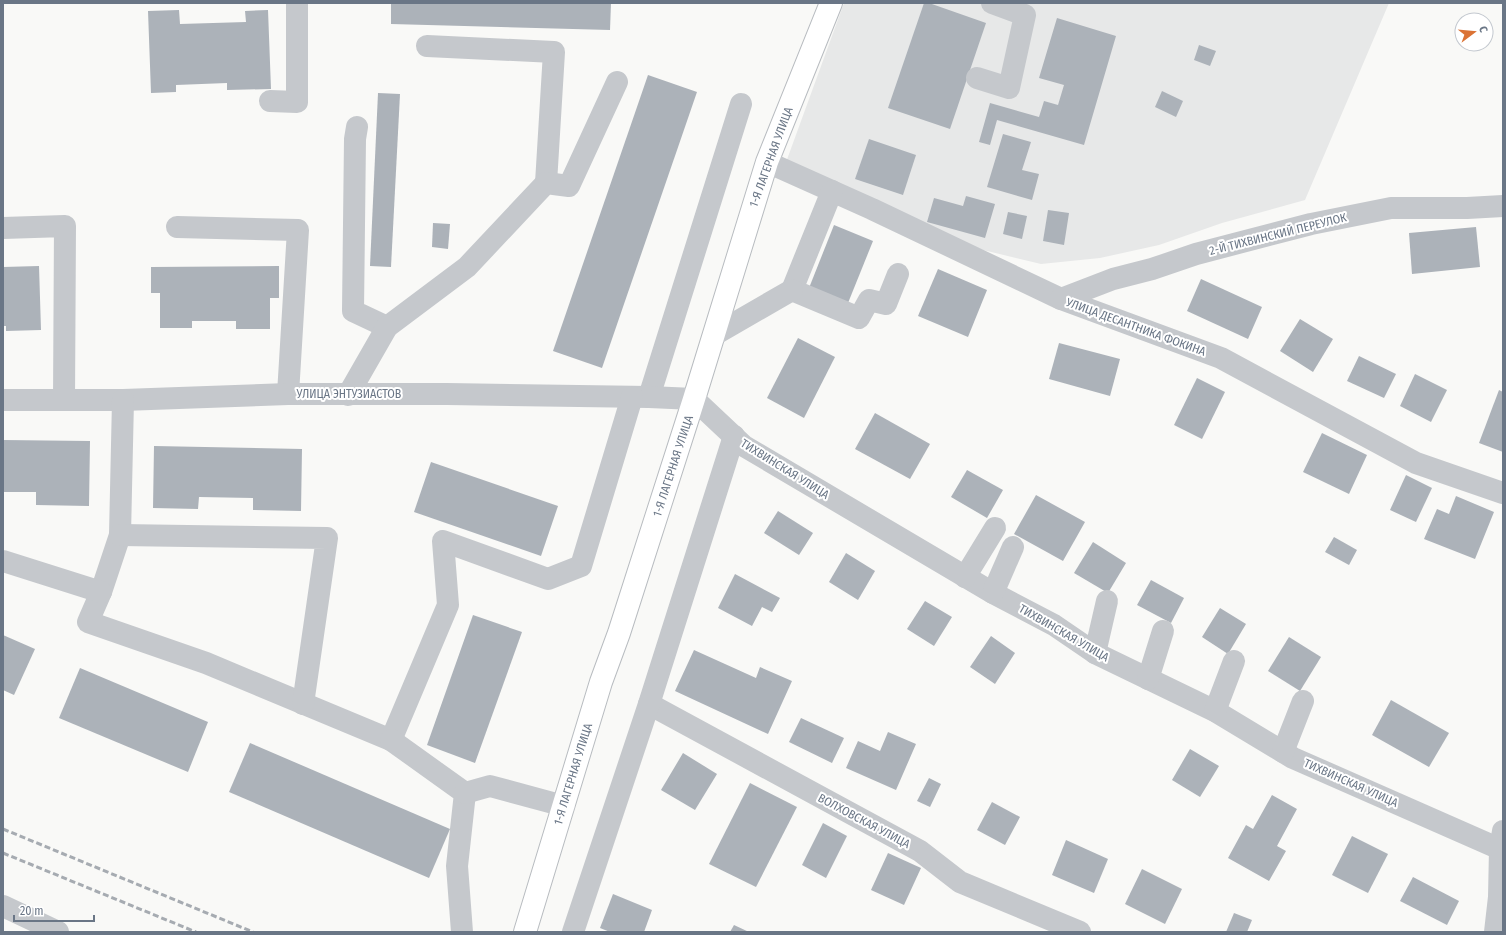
<svg xmlns="http://www.w3.org/2000/svg" width="1506" height="935" viewBox="0 0 1506 935" font-family="'Fira Sans Condensed',sans-serif">
<style>
.built{fill:#e7e8e8}
.building{fill:#acb2b9}
.lines{fill:none;stroke-linecap:round;stroke-linejoin:round}
.major-casing{stroke:#b8bcc0;stroke-width:24}
.minor{stroke:#c5c8cc;stroke-width:22}
.major{stroke:#fff;stroke-width:22}
.rail{stroke:#a6abb1;stroke-width:3;stroke-dasharray:6 3;stroke-linecap:butt}
.labels{text-anchor:middle;stroke-width:4;stroke-linejoin:round;paint-order:stroke}
.street-label{font-size:12px;fill:#6a7686;stroke:#fff}
</style>
<rect width="100%" height="100%" fill="#f9f9f7"/>
<polygon class="built" points="844,3 1389,3 1305,200 1222,223 1159,245 1100,258 1041,264 983,250 785,165"/>
<g class="building">
<polygon points="391,3 611,3 610,30 391,24"/>
<polygon points="924,3 929,3 986,23 950,129 888,108"/>
<polygon points="179,10 180,24 246,22 245,11 268,10 271,89 227,90 227,83 176,85 176,92 151,93 148,11"/>
<polygon points="1057,18 1116,36 1084,145 997,120 990,145 979,142 990,103 1039,117 1044,101 1058,105 1064,85 1039,78"/>
<polygon points="1199,45 1216,51 1210,66 1194,60"/>
<polygon points="648,75 697,92 602,368 553,351"/>
<polygon points="1162,91 1183,101 1176,117 1155,107"/>
<polygon points="378,93 400,94 391,267 370,266"/>
<polygon points="1003,134 1031,142 1022,170 1039,174 1032,200 987,187"/>
<polygon points="869,139 916,155 903,195 855,179"/>
<polygon points="966,196 995,204 985,238 927,222 934,198 963,206"/>
<polygon points="1048,210 1069,213 1064,245 1043,241"/>
<polygon points="1008,212 1027,216 1022,239 1003,234"/>
<polygon points="433,223 450,224 448,249 432,247"/>
<polygon points="834,225 873,241 848,303 809,288"/>
<polygon points="1476,227 1480,267 1412,274 1409,233"/>
<polygon points="39,266 41,330 6,331 6,326 3,326 3,267"/>
<polygon points="279,266 279,298 270,298 270,329 236,329 236,321 192,321 192,328 160,328 160,293 151,293 151,267"/>
<polygon points="938,269 987,290 968,337 918,316"/>
<polygon points="1201,279 1262,307 1248,339 1187,311"/>
<polygon points="1300,319 1333,339 1313,372 1280,351"/>
<polygon points="798,338 835,357 804,418 767,398"/>
<polygon points="1059,343 1120,359 1110,396 1049,379"/>
<polygon points="1359,356 1396,374 1384,398 1347,381"/>
<polygon points="1415,374 1447,390 1431,422 1400,406"/>
<polygon points="1197,378 1225,392 1202,439 1174,425"/>
<polygon points="1499,390 1503,392 1503,452 1479,443"/>
<polygon points="875,413 930,444 910,479 855,449"/>
<polygon points="1322,433 1367,455 1349,494 1303,472"/>
<polygon points="3,440 90,441 89,506 36,505 36,492 3,492"/>
<polygon points="154,446 302,449 301,511 253,510 253,498 199,497 198,509 153,508"/>
<polygon points="431,462 558,506 541,556 414,512"/>
<polygon points="967,470 1003,490 987,518 951,497"/>
<polygon points="1406,475 1432,488 1416,522 1390,510"/>
<polygon points="1036,495 1085,522 1063,561 1014,534"/>
<polygon points="1456,496 1494,512 1475,559 1424,539 1437,509 1449,514"/>
<polygon points="778,511 813,533 799,555 764,533"/>
<polygon points="1334,537 1357,550 1349,565 1325,552"/>
<polygon points="1093,542 1126,563 1108,593 1074,573"/>
<polygon points="846,553 875,571 858,600 829,582"/>
<polygon points="735,574 780,598 772,612 762,607 752,626 718,608"/>
<polygon points="1151,580 1184,598 1171,623 1137,605"/>
<polygon points="925,601 952,617 934,646 907,629"/>
<polygon points="1220,608 1246,624 1228,654 1202,637"/>
<polygon points="473,615 522,632 475,763 427,745"/>
<polygon points="3,635 35,649 14,695 3,690"/>
<polygon points="991,636 1015,653 995,684 970,667"/>
<polygon points="1289,637 1321,657 1300,691 1268,671"/>
<polygon points="694,650 756,678 760,667 792,681 768,734 675,691"/>
<polygon points="80,668 208,722 188,772 59,718"/>
<polygon points="1391,700 1449,733 1429,767 1372,735"/>
<polygon points="801,718 844,738 832,763 789,742"/>
<polygon points="888,732 916,744 896,790 846,768 858,741 880,751"/>
<polygon points="250,743 450,829 429,878 229,792"/>
<polygon points="1190,749 1219,766 1200,797 1172,780"/>
<polygon points="683,753 717,774 695,810 661,790"/>
<polygon points="929,778 941,784 930,807 917,801"/>
<polygon points="750,783 797,807 756,887 709,864"/>
<polygon points="1272,795 1297,809 1277,846 1286,851 1269,881 1228,858 1246,825 1253,829"/>
<polygon points="992,802 1020,817 1005,845 977,830"/>
<polygon points="823,823 847,836 826,878 802,865"/>
<polygon points="1352,836 1388,854 1368,893 1332,875"/>
<polygon points="1066,840 1108,859 1094,893 1052,875"/>
<polygon points="888,853 921,868 904,905 871,890"/>
<polygon points="1142,869 1182,889 1165,924 1125,904"/>
<polygon points="1413,877 1459,901 1447,925 1400,901"/>
<polygon points="613,894 652,910 644,932 610,932 600,928"/>
<polygon points="1234,913 1252,920 1247,932 1226,932"/>
<polygon points="734,925 749,932 730,932"/>
</g>
<g class="lines">
<g class="major-casing">
<polyline id="major" points="525,932 601,682 619,633 694,399 767,162 831,3"/>
</g>
<g class="minor">
<polyline points="427,46 554,52 546,183"/>
<polyline points="977,78 1009,88 1025,15 992,3"/>
<polyline points="270,101 297,102 297,3"/>
<polyline points="357,127 355,139 353,311 387,327"/>
<polyline points="767,162 872,209 1061,299 1221,358 1416,463 1503,493"/>
<polyline points="832,191 792,290 859,318 869,300 886,304 898,274"/>
<polyline points="177,227 298,230 288,394"/>
<polyline points="3,228 65,226 64,400"/>
<polyline points="1061,299 1113,279 1152,269 1196,254 1311,224 1391,208 1467,208 1503,206"/>
<polyline points="714,335 792,290"/>
<polyline points="348,395 387,327 467,267 546,183 569,186 617,82"/>
<polyline points="649,397 741,104"/>
<polyline points="3,400 123,400 288,394 447,394 649,397 694,399 744,446 993,593 1054,625 1095,653 1215,711 1293,758 1500,849"/>
<polyline points="123,400 120,535 101,592 88,622 206,663 391,740 448,605 443,541 548,579 581,566 632,397"/>
<polyline points="120,535 327,538 303,704"/>
<polyline points="3,561 101,592"/>
<polyline points="965,577 995,528"/>
<polyline points="993,593 1013,547"/>
<polyline points="1095,653 1107,601"/>
<polyline points="1148,679 1163,631"/>
<polyline points="649,704 920,851 960,882 1080,932"/>
<polyline points="1215,711 1234,661"/>
<polyline points="391,740 465,793 457,866 462,932"/>
<polyline points="1283,752 1303,701"/>
<polyline points="465,793 490,786 564,806"/>
<polyline points="3,906 58,932"/>
<polyline points="573,932 649,704 734,436"/>
<polyline points="1495,932 1499,897 1500,849 1503,831"/>
</g>
<use href="#major" class="major"/>
<g class="rail">
<polyline points="3,829 253,932"/>
<polyline points="3,853 196,932"/>
</g>
</g>
<g class="labels">
<g class="street-label">
<text transform="translate(771 157) rotate(-70)" y="4">1-Я ЛАГЕРНАЯ УЛИЦА</text>
<text transform="translate(1278 234) rotate(-14)" y="4">2-Й ТИХВИНСКИЙ ПЕРЕУЛОК</text>
<text transform="translate(1136 327) rotate(20)" y="4">УЛИЦА ДЕСАНТНИКА ФОКИНА</text>
<text x="349" y="398">УЛИЦА ЭНТУЗИАСТОВ</text>
<text transform="translate(673 466) rotate(-72)" y="4">1-Я ЛАГЕРНАЯ УЛИЦА</text>
<text transform="translate(785 469) rotate(32)" y="4">ТИХВИНСКАЯ УЛИЦА</text>
<text transform="translate(1064 633) rotate(30)" y="4">ТИХВИНСКАЯ УЛИЦА</text>
<text transform="translate(573 774) rotate(-73)" y="4">1-Я ЛАГЕРНАЯ УЛИЦА</text>
<text transform="translate(1351 783) rotate(24)" y="4">ТИХВИНСКАЯ УЛИЦА</text>
<text transform="translate(864 821) rotate(28)" y="4">ВОЛХОВСКАЯ УЛИЦА</text>
</g>
</g>
<rect width="1506" height="935" fill="none" stroke="#6a7686" stroke-width="8"/>
<g transform="translate(1474 32) rotate(74)"><circle r="19" fill="#ffffff" stroke="#c3c8cf"/>
<path d="M0-3L7 15L0 10L-7 15Z" fill="#db7335"/>
<text y="-6" font-size="11" font-weight="bold" text-anchor="middle" fill="#6a7686">С</text>
</g>
<path d="M14 915v6h80v-6" fill="none" stroke="#6a7686" stroke-width="2"/>
<text x="20" y="915" font-size="12" fill="#6a7686" stroke="#ffffff" stroke-width="3" paint-order="stroke">20 m</text>
</svg>
